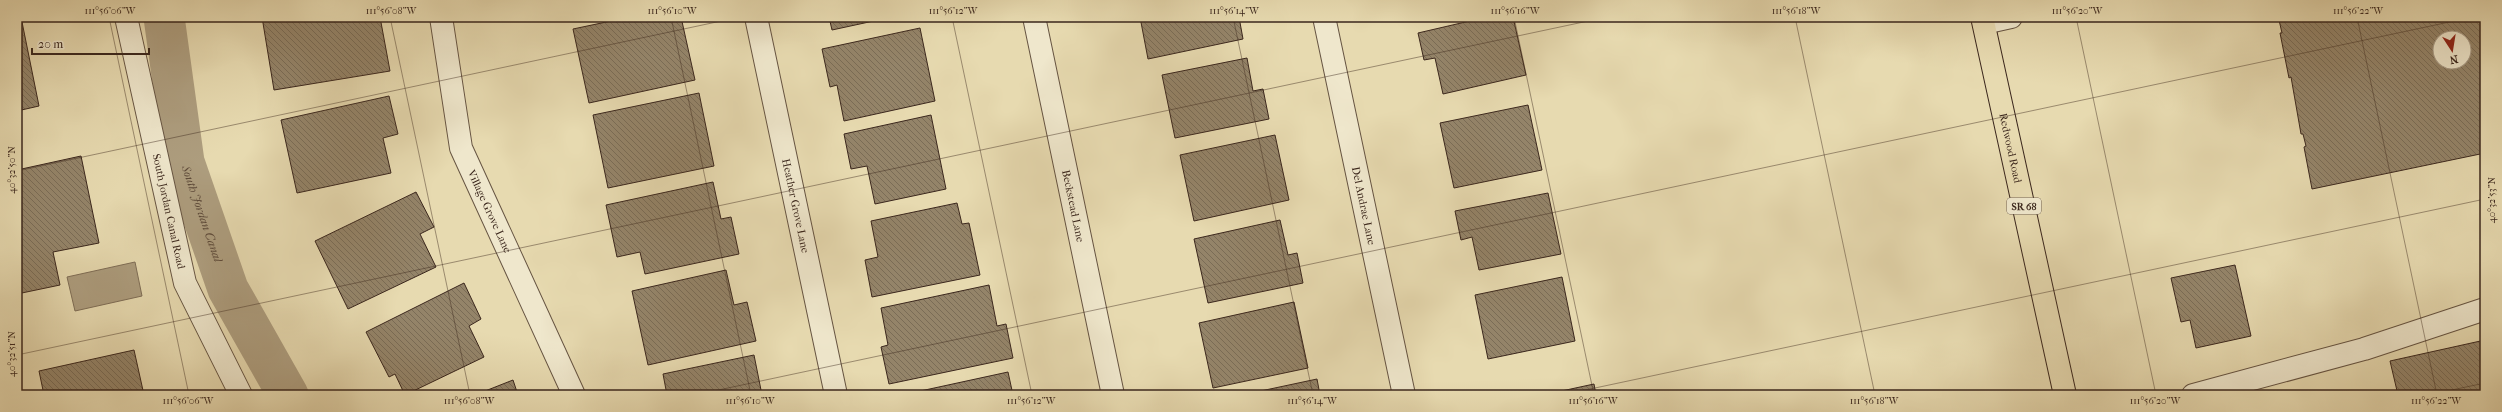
<svg xmlns="http://www.w3.org/2000/svg" width="2502" height="412" viewBox="0 0 2502 412" font-family="'IM FELL French Canon',serif">
<style>
.water{fill:#ad9d7e;stroke:#7f6e57}
.lines{fill:none;stroke-linecap:round;stroke-linejoin:round}
.canal{stroke:#ad9d7e;stroke-width:41}
.building{fill:url(#building-back-hatch);stroke:#3b271d;fill-rule:evenodd}
.minor-casing{stroke:#665442;stroke-width:24}
.major-casing{stroke:#3b271d;stroke-width:24}
.minor{stroke:#efe7cc;stroke-width:22}
.major{stroke:#e7dab0;stroke-width:22}
.ticks{fill:none;stroke:#3b271d;stroke-width:1;stroke-opacity:0.45}
.labels{text-anchor:middle;stroke-width:3.5;stroke-linejoin:round;paint-order:stroke}
.shield{fill:#efe7cc;stroke:#716152;stroke-width:1}
.shield-label{font-size:10px;font-weight:bold;fill:#3b271d}
.street-label{font-size:11px;fill:#3b271d;stroke:#efe7cc}
.water-label{font-size:12px;font-style:italic;fill:#5d4a3a;stroke:#efe7cc}
.neatline{fill:none;stroke:#3b271d;stroke-width:1.5}
.ticks-label{font-size:10px;text-anchor:middle;fill:#3b271d}
</style>
<defs>
<pattern id="building-back-hatch" width="6" height="6" patternUnits="userSpaceOnUse"><rect width="6" height="6" fill="#948469"/><path d="M-1 5l2 2M0 0l6 6M5-1l2 2" fill="none" stroke="#7a6c56"/></pattern>
</defs>
<rect width="100%" height="100%" fill="#e7dab0"/>
<filter id="stains"><feTurbulence type="fractalNoise" baseFrequency=".005" numOctaves="4"/><feColorMatrix values="0 0 0 0 .2 0 0 0 0 .09 0 0 0 0 .02 0 0 0 .5 -.17"/></filter>
<radialGradient id="worn" r=".72"><stop offset=".6" stop-color="#630" stop-opacity="0"/><stop offset="1" stop-color="#630" stop-opacity=".3"/></radialGradient>
<polygon class="water" points="135,262 142,296 75,311 67,277"/>
<g class="lines">
<path class="canal" id="s1" d="M164,17L184,162L228,289L288,395"/>
</g>
<g class="building">
<polygon points="17,17 21,17 39,106 17,111"/>
<polygon points="262,17 380,17 390,71 274,90"/>
<polygon points="630,17 681,17 695,80 589,103 573,29"/>
<polygon points="829,17 892,17 832,30"/>
<polygon points="1140,17 1239,17 1243,39 1148,59"/>
<polygon points="1487,17 1513,17 1526,75 1443,94 1435,58 1424,60 1418,33"/>
<path d="M2293,17H2485V153L2312,189L2304,147L2306,146L2303,134H2301L2291,77L2289,78L2280,33H2282L2279,20ZM2440,38H2464V62H2440Z"/>
<polygon points="920,28 935,101 844,121 837,85 830,87 822,49"/>
<polygon points="1247,58 1253,91 1263,89 1269,119 1175,138 1162,75"/>
<polygon points="699,93 714,166 608,188 593,115"/>
<polygon points="389,96 398,134 383,138 391,173 297,193 281,120"/>
<polygon points="1528,105 1542,170 1454,188 1440,123"/>
<polygon points="931,115 946,189 875,204 867,166 851,169 844,134"/>
<polygon points="1275,135 1289,200 1194,221 1180,155"/>
<polygon points="81,156 99,243 53,252 60,285 17,294 17,170"/>
<polygon points="713,182 721,219 731,217 739,254 645,274 640,252 617,257 606,205"/>
<polygon points="416,192 434,227 420,234 436,267 348,309 315,241"/>
<polygon points="1548,193 1561,254 1479,270 1472,237 1461,240 1455,211"/>
<polygon points="957,203 962,224 969,223 980,275 872,297 865,260 878,257 871,221"/>
<polygon points="1280,220 1288,255 1297,253 1303,283 1208,303 1194,239"/>
<polygon points="2235,265 2251,336 2196,348 2190,320 2181,322 2171,278"/>
<polygon points="726,270 734,305 747,302 756,341 648,365 632,291"/>
<polygon points="1562,277 1575,341 1488,359 1475,295"/>
<polygon points="464,283 481,319 469,326 484,357 405,395 395,374 389,377 366,332"/>
<polygon points="989,285 997,326 1006,324 1013,358 889,384 881,347 888,345 881,308"/>
<polygon points="1294,302 1308,368 1213,388 1199,323"/>
<polygon points="2485,340 2485,395 2398,395 2390,361"/>
<polygon points="134,350 144,395 44,395 39,371"/>
<polygon points="754,355 762,395 667,395 663,374"/>
<polygon points="1008,372 1013,395 902,395"/>
<polygon points="1317,379 1320,395 1242,395"/>
<polygon points="513,380 518,395 475,395"/>
<polygon points="1594,384 1596,395 1543,395"/>
</g>
<g class="lines">
<g class="minor-casing">
<g id="minor">
<path id="s2" d="M126,17L185,283L241,395"/>
<path id="s3" d="M441,17L461,148L574,395"/>
<path id="s4" d="M756,17L836,395"/>
<path id="s5" d="M1034,17L1113,395"/>
<path id="s6" d="M1324,17L1404,395"/>
<polyline points="1984,23 2011,17"/>
<polyline points="2193,395 2364,349 2485,309"/>
</g>
</g>
<g class="major-casing">
<g id="major">
<path id="s7" d="M1982,17L2065,395"/>
</g>
</g>
<use href="#minor" class="minor"/>
<use href="#major" class="major"/>
</g>
<path class="ticks" d="M109,17L189,395M390,17L470,395M671,17L751,395M952,17L1032,395M1233,17L1313,395M1514,17L1594,395M1795,17L1875,395M2076,17L2156,395M2357,17L2437,395M17,171L740,17M17,355L1607,17M695,395L2473,17M1562,395L2485,199M2428,395L2485,383"/>
<g class="labels">
<rect class="shield" x="2007" y="198" width="34" height="16" rx="3"/>
<g class="shield-label">
<text x="2024" y="210">SR 68</text>
</g>
<g class="street-label">
<text dy="4" stroke="none"><textPath href="#s7" startOffset="134">Redwood Road</textPath></text>
<text dy="4" stroke="none"><textPath href="#s4" startOffset="193">Heather Grove Lane</textPath></text>
<text dy="4" stroke="none"><textPath href="#s5" startOffset="193">Beckstead Lane</textPath></text>
<text dy="4" stroke="none"><textPath href="#s6" startOffset="193">Del Andrae Lane</textPath></text>
<text dy="4" stroke="none"><textPath href="#s2" startOffset="199">South Jordan Canal Road</textPath></text>
<text dy="4" stroke="none"><textPath href="#s3" startOffset="202">Village Grove Lane</textPath></text>
</g>
<g class="water-label">
<text dy="4" stroke="none"><textPath href="#s1" startOffset="201">South Jordan Canal</textPath></text>
</g>
</g>
<rect width="2502" height="412" fill="none" stroke="#e7dab0" stroke-width="44"/>
<g transform="translate(2452 50) rotate(168)"><circle r="19" fill="#efe7cc" stroke="#a79a86"/>
<path d="M0-3L7 15L0 10L-7 15Z" fill="#8f2418"/>
<text y="-6" font-size="11" font-weight="bold" text-anchor="middle" fill="#3b271d">N</text>
</g>
<path d="M32 48v6h117v-6" fill="none" stroke="#3b271d" stroke-width="2"/>
<text x="38" y="48" font-size="12" fill="#3b271d" stroke="#efe7cc" stroke-width="3" paint-order="stroke">20 m</text>
<rect x="22" y="22" width="2458" height="368" class="neatline"/>
<g class="ticks-label">
<text x="110" y="14">111°56'06"W</text>
<text x="391" y="14">111°56'08"W</text>
<text x="672" y="14">111°56'10"W</text>
<text x="953" y="14">111°56'12"W</text>
<text x="1234" y="14">111°56'14"W</text>
<text x="1515" y="14">111°56'16"W</text>
<text x="1796" y="14">111°56'18"W</text>
<text x="2077" y="14">111°56'20"W</text>
<text x="2358" y="14">111°56'22"W</text>
<text transform="translate(11 170) rotate(-90)" y="4">40°32'50"N</text>
<text transform="translate(2491 200) rotate(-90)" y="4">40°32'53"N</text>
<text transform="translate(11 354) rotate(-90)" y="4">40°32'51"N</text>
<text x="188" y="404">111°56'06"W</text>
<text x="469" y="404">111°56'08"W</text>
<text x="750" y="404">111°56'10"W</text>
<text x="1031" y="404">111°56'12"W</text>
<text x="1312" y="404">111°56'14"W</text>
<text x="1593" y="404">111°56'16"W</text>
<text x="1874" y="404">111°56'18"W</text>
<text x="2155" y="404">111°56'20"W</text>
<text x="2436" y="404">111°56'22"W</text>
</g>
<rect width="100%" height="100%" filter="url(#stains)"/>
<rect width="100%" height="100%" fill="url(#worn)"/>
</svg>
